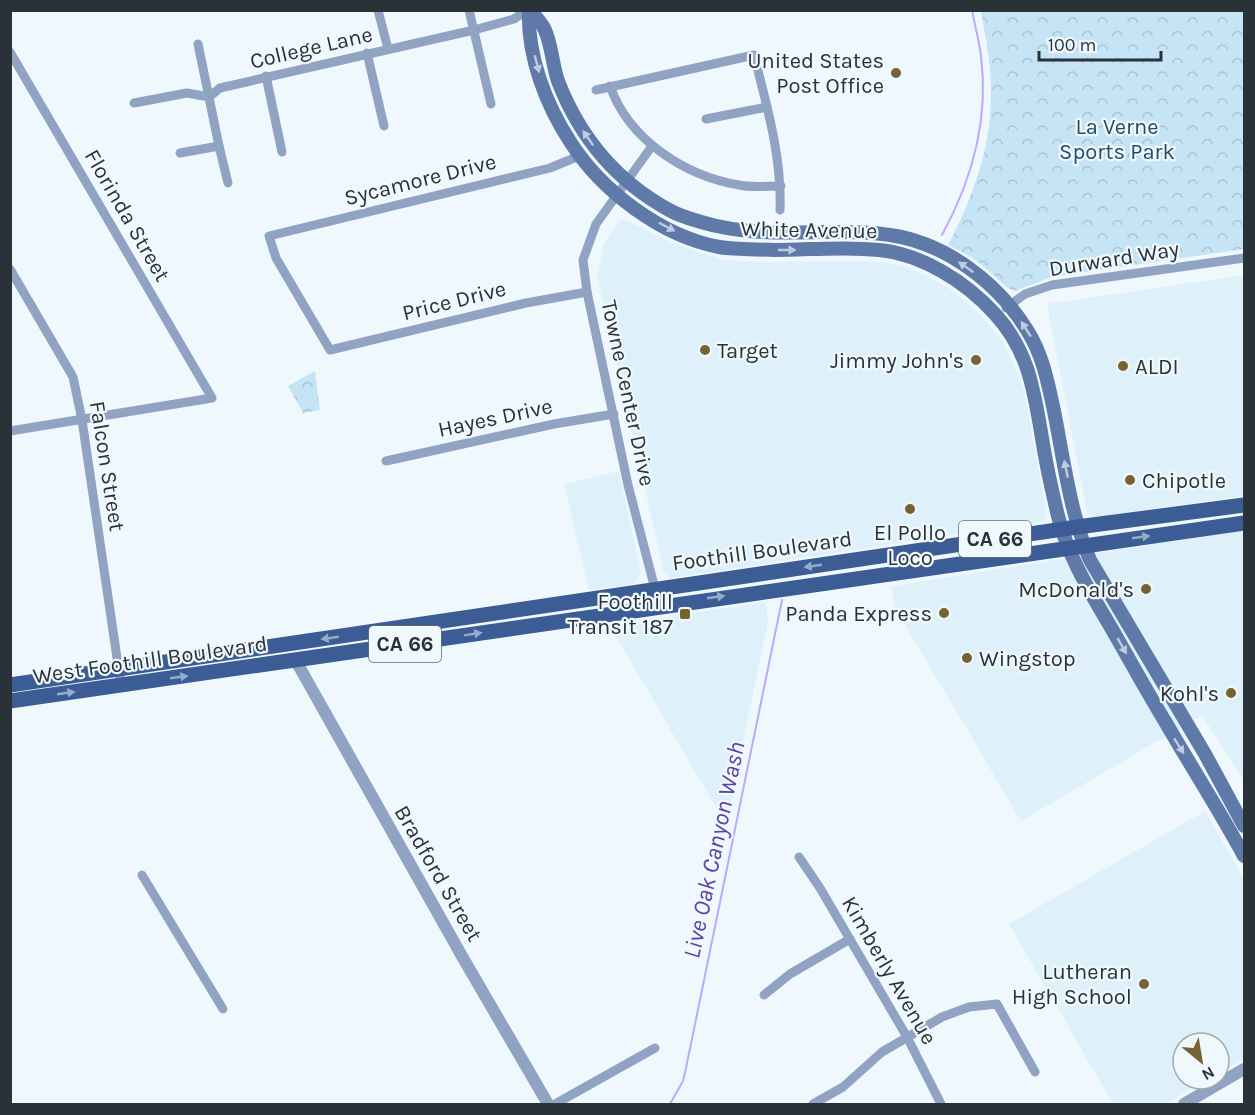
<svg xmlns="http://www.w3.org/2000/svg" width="1255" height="1115" viewBox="0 0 1255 1115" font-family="Karla,sans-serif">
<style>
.built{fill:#def1fb}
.park{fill:url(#park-crowns)}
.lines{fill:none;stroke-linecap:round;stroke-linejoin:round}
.stream{stroke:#b8abfe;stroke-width:2}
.minor{stroke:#90a3c3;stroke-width:9}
.tertiary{stroke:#90a3c3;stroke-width:12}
.secondary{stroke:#5f7aa9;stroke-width:14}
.primary{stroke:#3c5c95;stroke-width:15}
.oneway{fill:#bdcce0}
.oneway2{fill:#96aac9}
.poi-dot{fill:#776231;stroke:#eff8fd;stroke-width:2}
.labels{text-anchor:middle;stroke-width:4.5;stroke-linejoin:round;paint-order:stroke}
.shield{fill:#eff8fd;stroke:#646d72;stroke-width:1.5}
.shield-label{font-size:21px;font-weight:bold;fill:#293237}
.street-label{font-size:22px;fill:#293237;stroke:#eff8fd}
.poi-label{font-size:22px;fill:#293237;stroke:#eff8fd;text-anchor:end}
.park-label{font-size:22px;fill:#224d62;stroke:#eff8fd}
.water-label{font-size:24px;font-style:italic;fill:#5a43a2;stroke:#eff8fd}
</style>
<defs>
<pattern id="park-crowns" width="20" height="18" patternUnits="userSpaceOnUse" patternTransform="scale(1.5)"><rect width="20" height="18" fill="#c5e4f5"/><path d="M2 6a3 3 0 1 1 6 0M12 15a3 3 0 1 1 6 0" fill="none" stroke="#a9c4d3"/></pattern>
</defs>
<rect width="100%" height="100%" fill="#eff8fd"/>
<g class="built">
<polygon points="626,220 664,239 695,251 723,260 764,262 870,261 902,265 929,277 955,292 980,315 1002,340 1019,376 1024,391 1047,516 1043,521 670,578 664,573 597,275 604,244 619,221"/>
<polygon points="1244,275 1244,496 1093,517 1087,512 1047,304"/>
<polygon points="619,471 641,574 634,584 589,590 564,484"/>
<polygon points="1244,530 1244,781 1202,715 1021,821 894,606 892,586"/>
<polygon points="765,602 768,621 726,825 610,626"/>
<polygon points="1205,811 1244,879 1244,1059 1219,1073 1219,1043 1183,1043 1183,1079 1209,1079 1165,1104 1113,1104 1009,924"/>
</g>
<g class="park">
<path d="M981,11H1244V249L1052,277L1015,291C1004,288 995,275 985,268C974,258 962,251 948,245C974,195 992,145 991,89C991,63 985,36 981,11Z"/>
<polygon points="315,371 320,410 303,413 288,386"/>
</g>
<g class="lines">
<g class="stream">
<path d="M942,235C972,180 989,119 981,56C979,41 975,26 972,10"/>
<polyline points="670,1104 683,1081 686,1068 782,600"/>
</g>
<g class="minor">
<polyline points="378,10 388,49"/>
<polyline points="469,10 491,104"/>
<polyline points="198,44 219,146 228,183"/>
<polyline points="10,52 212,398 10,431"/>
<polyline points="367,53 384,126"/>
<polyline points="266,76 282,152"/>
<path d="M610,86C629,140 685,176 739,185C753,188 767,186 781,186"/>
<path d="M596,90L754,55C767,107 782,157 780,210"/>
<polyline points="209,97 220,88 474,30 514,19 527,10"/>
<polyline points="134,103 187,93 209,97"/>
<polyline points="706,119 767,107"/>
<polyline points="652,146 596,224 583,260 587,292 628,485 655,589 658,606"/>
<polyline points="180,153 219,146"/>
<polyline points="579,156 550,168 269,236 276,258 330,350 526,303 587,292"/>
<polyline points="10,269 73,377 82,420 121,685"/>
<polyline points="1006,308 1025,294 1052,285 1244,258"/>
<polyline points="386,461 554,424 614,414"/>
<polyline points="799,857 820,888 907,1037 941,1104"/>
<polyline points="142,875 223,1009"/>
<polyline points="764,995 790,974 850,939"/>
<polyline points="555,1104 655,1048"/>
<polyline points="813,1104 843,1087 882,1052 942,1017 969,1007 997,1004 1035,1072"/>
</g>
<g class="tertiary">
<polyline points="296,661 463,958 548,1104"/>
<polyline points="1184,1104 1244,1069"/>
</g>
<g class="secondary">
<path d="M529,10C527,56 546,105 571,143C602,191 661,236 719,247C736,250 756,249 774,250C809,250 844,246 879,250C922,254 966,282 995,314C1029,351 1034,391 1042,438C1046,464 1052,491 1058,516C1069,561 1095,599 1117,638C1133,666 1149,695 1166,723C1192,768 1220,811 1244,856"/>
<path d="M530,10C535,16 541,22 544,28C552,44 552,64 558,81C580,138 617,182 671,211C680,216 691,219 701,222C741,234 780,233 822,232C844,232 868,231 890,235C946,243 998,283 1027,330C1043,355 1048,383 1054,411C1064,461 1070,513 1090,560L1205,754L1244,826"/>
</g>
<g class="primary">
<polyline points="10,685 1077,527 1244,505"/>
<path d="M10,701C422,641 833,580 1244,523"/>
</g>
</g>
<defs><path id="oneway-solid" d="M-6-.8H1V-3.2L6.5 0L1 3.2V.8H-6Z" transform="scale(1.5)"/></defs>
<g class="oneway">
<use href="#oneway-solid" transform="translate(537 64) rotate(75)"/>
<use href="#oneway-solid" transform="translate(588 138) rotate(-125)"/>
<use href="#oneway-solid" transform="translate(667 227) rotate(28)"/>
<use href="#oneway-solid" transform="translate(787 250)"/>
<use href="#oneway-solid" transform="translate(966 267) rotate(-145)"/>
<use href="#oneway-solid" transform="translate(1026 329) rotate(-123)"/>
<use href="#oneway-solid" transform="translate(1066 469) rotate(-102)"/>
<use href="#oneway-solid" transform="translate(1122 646) rotate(60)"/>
<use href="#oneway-solid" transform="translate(1179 746) rotate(58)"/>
</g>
<g class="oneway2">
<use href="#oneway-solid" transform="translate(1141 537) rotate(-8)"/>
<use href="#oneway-solid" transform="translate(813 566) rotate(172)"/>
<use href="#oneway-solid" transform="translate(716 597) rotate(-8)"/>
<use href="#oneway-solid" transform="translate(473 634) rotate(-9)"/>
<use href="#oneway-solid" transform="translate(330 638) rotate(172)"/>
<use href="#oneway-solid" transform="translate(179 677) rotate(-8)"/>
<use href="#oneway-solid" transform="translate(66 693) rotate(-8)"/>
</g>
<g class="poi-dot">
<circle cx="896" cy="73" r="6"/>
<circle cx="705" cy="350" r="6"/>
<circle cx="976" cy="360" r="6"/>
<circle cx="1123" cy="366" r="6"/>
<circle cx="1130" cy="480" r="6"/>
<circle cx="910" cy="509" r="6"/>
<circle cx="1146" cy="589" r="6"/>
<circle cx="944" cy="613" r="6"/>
<rect x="679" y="608" width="12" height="12" rx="3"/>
<circle cx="967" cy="658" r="6"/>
<circle cx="1231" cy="693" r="6"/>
<circle cx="1144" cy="984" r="6"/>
</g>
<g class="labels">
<g class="shield">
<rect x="959" y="521" width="72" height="36" rx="4.5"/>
<rect x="369" y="626" width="72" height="36" rx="4.5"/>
</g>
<g class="shield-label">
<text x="995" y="546">CA 66</text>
<text x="405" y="651">CA 66</text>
</g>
<g class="street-label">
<text transform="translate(311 47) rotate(-13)" y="8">College Lane</text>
<text transform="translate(420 179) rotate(-14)" y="8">Sycamore Drive</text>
<text transform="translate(128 215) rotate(60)" y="8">Florinda Street</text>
<text transform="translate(809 229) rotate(1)" y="8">White Avenue</text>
<text transform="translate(1114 258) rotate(-9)" y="8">Durward Way</text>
<text transform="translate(454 300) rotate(-14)" y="8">Price Drive</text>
<text transform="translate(629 393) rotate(78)" y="8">Towne Center Drive</text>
<text transform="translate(495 417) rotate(-12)" y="8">Hayes Drive</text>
<text transform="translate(108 466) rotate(81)" y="8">Falcon Street</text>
<text transform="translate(762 550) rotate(-8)" y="8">Foothill Boulevard</text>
<text transform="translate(150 659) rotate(-8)" y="8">West Foothill Boulevard</text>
<text transform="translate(439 873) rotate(60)" y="8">Bradford Street</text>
<text transform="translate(890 970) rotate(60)" y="8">Kimberly Avenue</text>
</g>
<g class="poi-label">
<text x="884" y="68">United States<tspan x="884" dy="25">Post Office</tspan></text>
<text x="717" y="358" text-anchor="start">Target</text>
<text x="964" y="368">Jimmy John's</text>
<text x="1135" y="374" text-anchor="start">ALDI</text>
<text x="1142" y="488" text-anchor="start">Chipotle</text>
<text x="910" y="540" text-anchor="middle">El Pollo<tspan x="910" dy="25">Loco</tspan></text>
<text x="1134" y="597">McDonald's</text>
<text x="673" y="609">Foothill<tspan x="673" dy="25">Transit 187</tspan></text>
<text x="932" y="621">Panda Express</text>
<text x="979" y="666" text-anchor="start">Wingstop</text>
<text x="1219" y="701">Kohl's</text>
<text x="1132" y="979">Lutheran<tspan x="1132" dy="25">High School</tspan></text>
</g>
<g class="park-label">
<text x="1117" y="134">La Verne<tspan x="1117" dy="25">Sports Park</tspan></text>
</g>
<g class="water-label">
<text transform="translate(714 850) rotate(-78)" y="8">Live Oak Canyon Wash</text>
</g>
</g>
<rect width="1255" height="1115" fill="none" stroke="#293237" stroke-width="24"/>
<g transform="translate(1201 1061) rotate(150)"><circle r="28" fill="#eff8fd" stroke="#a0a9ae" stroke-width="1.5"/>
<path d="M0-4.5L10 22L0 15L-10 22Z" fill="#776231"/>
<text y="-9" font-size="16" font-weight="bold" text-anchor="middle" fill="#293237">N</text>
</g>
<path d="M1039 51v9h122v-9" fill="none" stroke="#293237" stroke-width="3"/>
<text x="1048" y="51" font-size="18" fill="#293237" stroke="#eff8fd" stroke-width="4.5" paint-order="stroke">100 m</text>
</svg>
